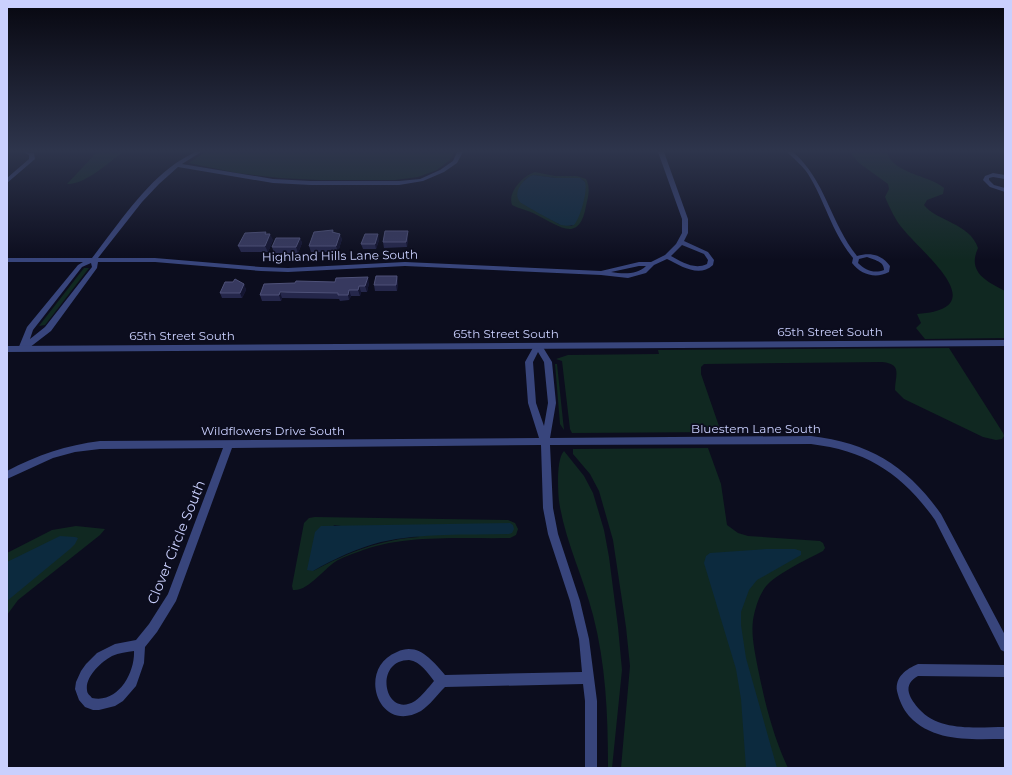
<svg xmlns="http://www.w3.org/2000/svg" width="1012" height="775" viewBox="0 0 1012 775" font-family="Montserrat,sans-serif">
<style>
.green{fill:#102821;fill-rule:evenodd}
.water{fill:#0c2a3e}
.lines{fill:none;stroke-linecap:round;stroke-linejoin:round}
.minor{fill:#38457c;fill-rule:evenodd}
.tertiary{fill:#38457c;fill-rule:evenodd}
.wall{fill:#25274b}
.shaded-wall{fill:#141531}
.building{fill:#37395f;stroke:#4e5178}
.labels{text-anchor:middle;stroke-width:3.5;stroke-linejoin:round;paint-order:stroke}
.street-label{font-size:12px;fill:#cad0fe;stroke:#0c0d1e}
.near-street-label{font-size:14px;fill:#cad0fe;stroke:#0c0d1e}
</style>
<rect width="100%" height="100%" fill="#0c0d1e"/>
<g class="green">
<path d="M97,152H123C109,162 85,185 67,184Z"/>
<polygon points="205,152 454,152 450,160 437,170 418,177 395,180 319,180 280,178 237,173 189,163"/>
<path d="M850,152H887C893,174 927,174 944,188L943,194L927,200L924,205C936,221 970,223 978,248C967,272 986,281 1005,291V338L925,339L916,328L921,323L917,314C995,309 924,255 903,229C895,220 890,208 885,197L889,189L888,184L859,163Z"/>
<path d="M535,172L555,176H577L586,179C591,188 588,197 586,206C579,245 558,225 535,214C528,210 519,209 512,205C507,192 524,175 535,172ZM533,175L556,178H580L585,182L572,226L559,224L522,203L524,180Z"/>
<polygon points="84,268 89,268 45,325 39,326"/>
<path d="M949,348L1003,433L1004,436L1002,439L996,440L983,437L904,399L895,390C895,375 903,364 882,362L704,364L701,367V374L721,432L572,433L570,429L562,361L556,359L568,355L659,354L658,350Z"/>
<polygon points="555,364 557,364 564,430 560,424"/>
<path d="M708,448L721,484L727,525L738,533L748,536L820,541L823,543L825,548L823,551C808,559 780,572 768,584C760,592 755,608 753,620C751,636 755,653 758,669C765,703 773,736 788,768H621L630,666L626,627L613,540L599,491L590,474L573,454V449Z"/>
<path d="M564,451L584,476L593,493L604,530L609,557L618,627L622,670L612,768H608C608,716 606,665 593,615C583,576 565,541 559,501C558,491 556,459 564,451Z"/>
<path d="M315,517L508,520L515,523L518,529L516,535L510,538C463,539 402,534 358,552C351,554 344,557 338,560C325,567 308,592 293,590L292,586L304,523L309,518ZM334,525L420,537C381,539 347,553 313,571Z"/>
<polygon points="76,526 105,529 100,535 18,600 7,615 7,553 52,530"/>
</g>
<g class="water">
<path d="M533,175L556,178H580L585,182C588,191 580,219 574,225C569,226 566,226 561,225C557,223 523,205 520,202C512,192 524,178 533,175Z"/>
<path d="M510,523L513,525L514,529L512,533L509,534C466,535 422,533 381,542C357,548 334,559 313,571L307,570L315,532L321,526Z"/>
<polygon points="60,536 75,537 78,538 75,544 70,549 7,601 7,562"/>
<polygon points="767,549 795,549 801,551 801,555 757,580 749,590 741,612 741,625 746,658 777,768 746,768 741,699 736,669 704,563 706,556 710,553"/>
</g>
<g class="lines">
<g class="minor">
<polygon points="23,152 34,153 35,159 7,183 7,178 29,159 29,155"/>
<path d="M195,152H201L182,164L273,179L311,181H399L420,179L440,170L453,161L457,152H463L457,163L444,172L423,181L399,185H311L273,183L178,167L159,184L142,202L98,258H155L261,267L288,268L405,262L601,271L639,262H651L665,255L676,244L682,233V219L658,152H664L688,219V233L684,241L708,252L714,260L713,265C699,278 681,266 667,259L654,265L646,273L628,278L601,275L405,266L288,272L261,271L155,262H98L97,268L51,331L25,351H19L18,349L27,327L78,265L83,262H7V258H92C117,226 143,186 176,163C182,159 188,156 195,152ZM682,245L704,254L708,260L707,264C694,270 682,262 671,256ZM91,263L92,267L45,327L30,339L33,330L82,267ZM639,266H646C637,275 623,274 611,272Z"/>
<path d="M787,152H793C825,179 831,224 857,256C871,252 882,255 890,266L889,272C876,279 861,275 852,263L853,258C831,231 826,203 808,174C802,165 795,160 787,152ZM867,257C874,260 884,261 884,270C874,274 865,270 858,263L859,259Z"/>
<polygon points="993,173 1005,175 1005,179 993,177 989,178 989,180 994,185 1005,188 1005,192 990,187 983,180 985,176"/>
<path d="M538,343L541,344L552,362L556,403L550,438L811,436C870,443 907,466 941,514L1005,635V652L1001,650L935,520C902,474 868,451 811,444L550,445L553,508L558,534L580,601L589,639L597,701V768H585V701L583,684L445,687C437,695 430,705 421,711C378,735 356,668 397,652C418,642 432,660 445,675L582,672L579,639L570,601L548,534L543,508L541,445L232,448L176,601L157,632L145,647L144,663L136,686L123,701L115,706L99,710H93L85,707L79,700L75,689L76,682L81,671L86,664L97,653L115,644L136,640L149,624L168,594L223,448L100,449L75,452L53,458L7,479V471C37,455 67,445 100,441L539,438L528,403L525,362L535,344ZM538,352L544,362L548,403L544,426L536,403L533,362ZM134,651C135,673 118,704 92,698C90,695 87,694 87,690C85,677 101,662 112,656C119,653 127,652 134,651ZM409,660C421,662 427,672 434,681C428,688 422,696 415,701C384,720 373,660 409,660Z"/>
<path d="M918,664L1005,665V677L918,676C911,680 907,685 909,693C911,700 915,704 919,709C940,732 976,727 1005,727V739C972,739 934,743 909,716C903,709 899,700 897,691C895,677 906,669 918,664Z"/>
</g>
<polygon class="tertiary" points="1005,340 1005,346 7,352 7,346"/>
</g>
<g class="wall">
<polygon points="333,230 334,232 342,239 338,252 311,252 309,246"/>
<polygon points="266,232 266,234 273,240 268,252 241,252 238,246"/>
<polygon points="408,237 407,247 384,248 383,242"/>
<polygon points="300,238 302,243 298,253 274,253 272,247"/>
<polygon points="379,240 376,249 363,249 361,244"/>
<polygon points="397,276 398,281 397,291 375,291 374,285"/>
<polygon points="369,283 367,292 361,292 360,296 351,296 349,300 340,301 339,299 282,298 281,301 262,301 260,295"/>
<polygon points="244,284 246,290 242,298 222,298 220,293"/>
</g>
<g class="shaded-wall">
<polygon points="408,231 408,237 407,247 406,242"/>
<polygon points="270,234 273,240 268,252 265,246"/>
<polygon points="340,234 342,239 338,252 336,246"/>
<polygon points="378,234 379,240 376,249 375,244"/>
<polygon points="300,238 302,243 298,253 296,247"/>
<polygon points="397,276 398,281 397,291 396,285"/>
<polygon points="368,277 369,283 367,292 365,286"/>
<polygon points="244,284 246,290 242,298 240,293"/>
<polygon points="359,286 361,292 360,296 358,290"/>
<polygon points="349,290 351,296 349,300 348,295"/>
<polygon points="280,292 282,298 281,301 279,295"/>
</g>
<g class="building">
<polygon points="333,230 332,232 340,234 336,246 309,246 314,232"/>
<polygon points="385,231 408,231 406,242 383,242"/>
<polygon points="266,232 265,234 270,234 265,246 238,246 245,233"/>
<polygon points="365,234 378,234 375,244 361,244"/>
<polygon points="276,238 300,238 296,247 272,247"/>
<polygon points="376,276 397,276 396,285 374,285"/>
<polygon points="368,277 365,286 359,286 358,290 349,290 348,295 338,295 338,293 280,292 279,295 260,295 264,284 295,283 296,281 335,282 336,278"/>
<polygon points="235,279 244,284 240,293 220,293 225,282 233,282"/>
</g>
<linearGradient id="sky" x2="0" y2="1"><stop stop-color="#070710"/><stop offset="0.58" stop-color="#2e354c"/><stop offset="1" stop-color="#2e354c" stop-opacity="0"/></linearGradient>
<rect width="1012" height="260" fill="url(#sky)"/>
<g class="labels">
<g class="street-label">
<text transform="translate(340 256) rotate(-1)" y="4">Highland Hills Lane South</text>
<text x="830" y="336">65th Street South</text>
<text x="506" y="338">65th Street South</text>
<text x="182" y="340">65th Street South</text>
<text x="756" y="433">Bluestem Lane South</text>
<text x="273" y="435">Wildflowers Drive South</text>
</g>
<g class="near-street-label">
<text transform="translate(176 542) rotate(-68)" y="5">Clover Circle South</text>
</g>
</g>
<rect width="1012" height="775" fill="none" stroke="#cad0fe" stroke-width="16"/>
</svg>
